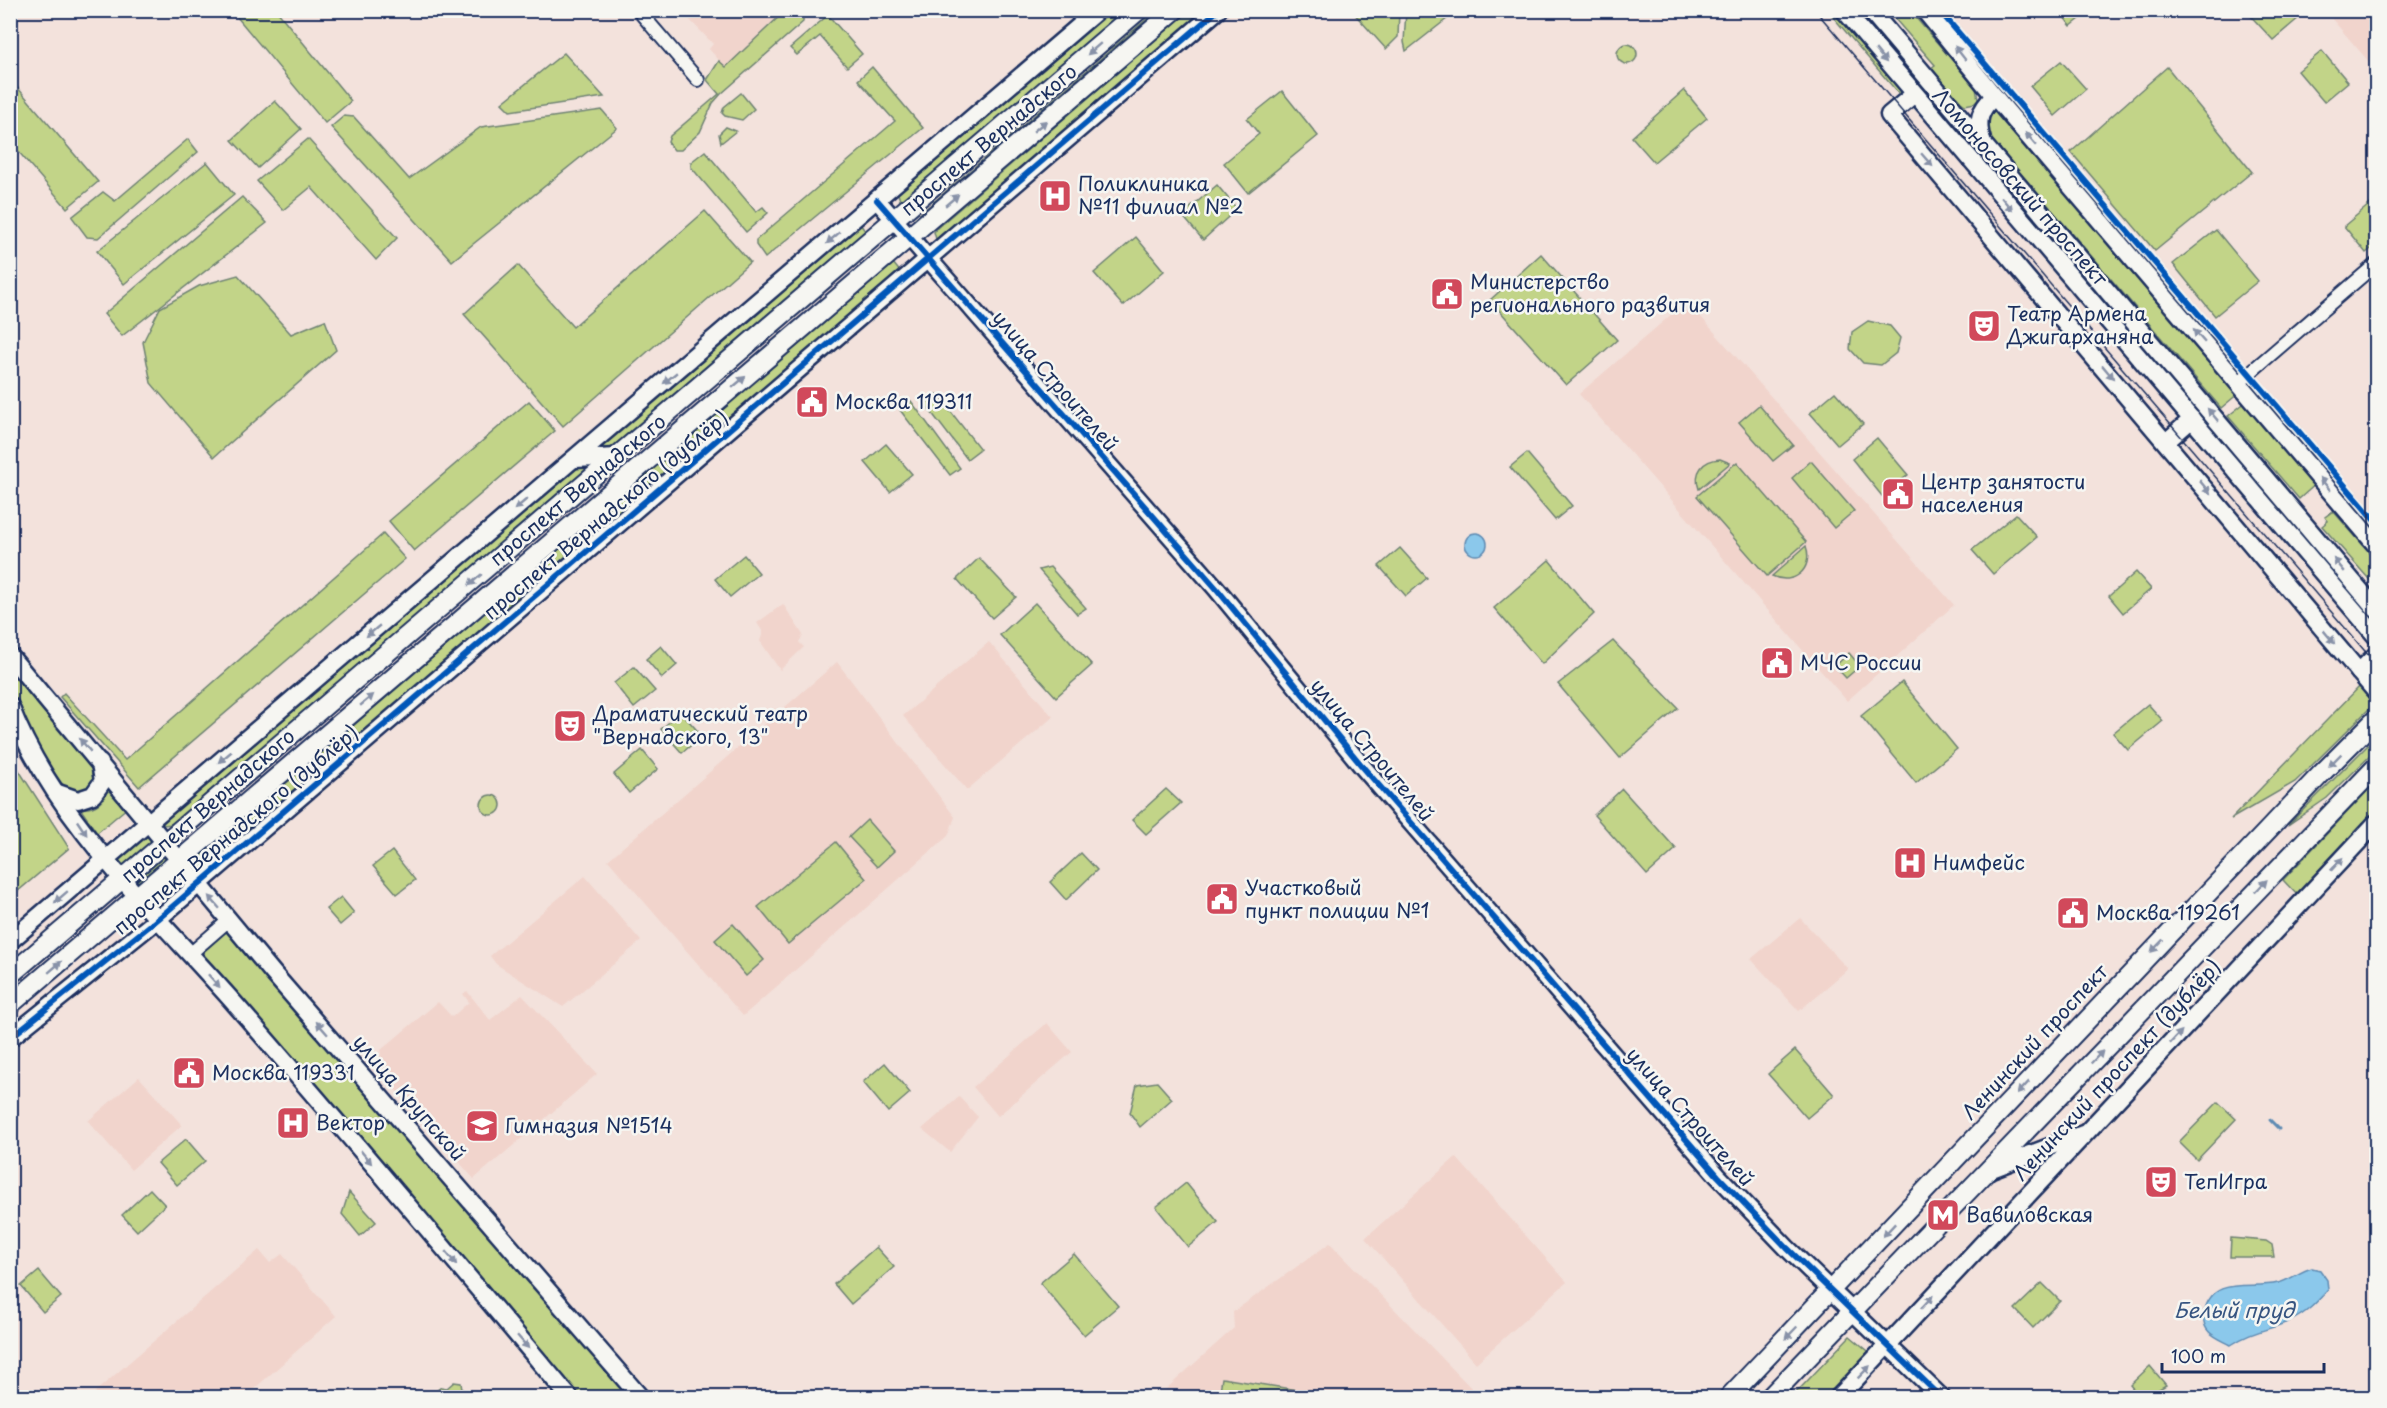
<svg xmlns="http://www.w3.org/2000/svg" width="2387" height="1408" viewBox="0 0 2387 1408" font-family="'Playpen Sans',sans-serif">
<style>
.built{fill:#f1d4cc}
.green{fill:#c2d488;stroke:#6e8273;stroke-width:1.5}
.water{fill:#8bc8eb;stroke:#5e8bb3;stroke-width:1.5}
.lines{fill:none;stroke-linecap:round;stroke-linejoin:round}
.stream{stroke:#5e8bb3;stroke-width:3}
.street-casing{stroke:#1b2f5e;stroke-width:16}
.secondary-casing{stroke:#1b2f5e;stroke-width:21}
.primary-casing{stroke:#1b2f5e;stroke-width:22}
.street{stroke:#f6f6f2;stroke-width:12}
.secondary{stroke:#f6f6f2;stroke-width:16}
.primary{stroke:#f6f6f2;stroke-width:18}
.tram{stroke:#1b2f5e;stroke-width:1.5}
.cycleway-casing{stroke:#f6f6f2;stroke-width:10}
.cycleway{stroke:#0057b8;stroke-width:6}
.oneway{fill:#8892a8}
.labels{text-anchor:middle;stroke-width:5;stroke-linejoin:round;paint-order:stroke}
.street-label{font-size:20px;fill:#1b2f5e;stroke:#f6f6f2}
.poi-label{font-size:20px;fill:#1b2f5e;stroke:#f6f6f2;text-anchor:start}
.water-label{font-size:21px;font-style:italic;fill:#375581;stroke:#f6f6f2}
</style>
<rect width="100%" height="100%" fill="#f3e2dc"/>
<filter id="ink" filterUnits="userSpaceOnUse"><feTurbulence type="fractalNoise" baseFrequency=".0167" numOctaves="2"/><feDisplacementMap in="SourceGraphic" scale="12" xChannelSelector="R" yChannelSelector="G"/><feConvolveMatrix kernelMatrix="1 2 1 2 8 2 1 2 1" color-interpolation-filters="sRGB"/></filter>
<g filter="url(#ink)">
<g class="built">
<polygon points="688,11 785,11 726,68 709,49 713,44 688,18"/>
<polygon points="2325,11 2376,11 2376,70"/>
<polygon points="1687,301 1954,605 1847,701 1579,394"/>
<polygon points="783,604 803,635 799,642 804,647 780,670 760,641 763,632 757,623"/>
<polygon points="989,642 1053,717 967,790 903,716"/>
<polygon points="837,662 955,817 948,836 743,1016 608,860"/>
<polygon points="585,876 641,941 563,1007 496,964 490,956"/>
<polygon points="1800,918 1848,969 1799,1011 1751,959"/>
<polygon points="467,991 490,1020 522,995 597,1074 474,1179 379,1070 381,1050 438,1002 452,1017 469,1002 463,994"/>
<polygon points="1047,1023 1072,1052 998,1116 973,1087"/>
<polygon points="139,1077 182,1125 131,1170 88,1121"/>
<polygon points="959,1097 978,1117 950,1152 922,1129"/>
<polygon points="1456,1157 1567,1282 1476,1363 1365,1238"/>
<polygon points="1330,1243 1480,1397 1156,1398 1234,1328 1233,1312"/>
<polygon points="259,1250 270,1263 282,1254 336,1316 245,1397 99,1397 95,1392"/>
</g>
<g class="green">
<polygon points="232,11 277,11 351,101 325,123"/>
<polygon points="785,11 798,11 803,16 803,22 721,94 713,103 700,132 681,150 674,150 668,142 670,136 719,94 707,80 719,61 726,67"/>
<polygon points="1107,11 1125,11 903,200 900,200 898,194 900,189"/>
<polygon points="1156,11 1162,11 918,221 915,218"/>
<polygon points="1189,11 1206,11 940,239 936,239 934,232 937,228"/>
<polygon points="1352,11 1399,11 1398,37 1386,49"/>
<polygon points="1406,11 1406,10 1457,11 1406,51 1404,42"/>
<polygon points="1828,11 1836,11 1908,96 1904,100"/>
<polygon points="1888,11 1910,11 1976,88 1978,100 1975,103 1965,105 1961,102 1931,68 1935,65"/>
<polygon points="2059,11 2090,11 2071,26"/>
<polygon points="2246,11 2294,11 2300,17 2273,40"/>
<polygon points="828,15 862,54 847,67 820,36 797,55 790,48"/>
<circle cx="1627" cy="54" r="10"/>
<polygon points="2322,51 2348,82 2324,102 2298,71"/>
<polygon points="564,53 604,97 510,111 502,103"/>
<polygon points="2061,61 2086,89 2055,116 2030,86"/>
<polygon points="872,67 923,128 765,258 756,245 756,240 895,121 858,80"/>
<polygon points="2167,67 2252,172 2155,251 2071,152"/>
<polygon points="11,80 98,182 67,208 11,143"/>
<polygon points="1684,90 1707,118 1654,162 1632,137"/>
<polygon points="1282,91 1318,136 1248,193 1224,163 1259,134 1247,119"/>
<polygon points="741,93 754,109 742,120 725,116 722,113 724,107"/>
<polygon points="275,101 301,129 258,168 232,140"/>
<polygon points="602,110 617,128 452,261 331,127 344,116 354,117 409,179 481,127"/>
<polygon points="1992,111 1997,111 2239,393 2221,408 1983,129 1987,112"/>
<polygon points="726,127 736,131 721,143 719,134"/>
<polygon points="188,139 198,152 98,238 87,237 72,217 103,192 115,201"/>
<polygon points="308,139 397,238 376,260 311,187 283,210 257,181"/>
<polygon points="705,151 756,212 763,207 768,213 746,232 691,167 691,162"/>
<polygon points="207,162 234,195 124,284 97,251"/>
<polygon points="1217,185 1237,209 1203,240 1182,215"/>
<polygon points="242,197 267,223 122,336 104,314"/>
<polygon points="2376,199 2376,245 2366,253 2344,226"/>
<polygon points="705,211 750,262 563,426 464,314 518,265 573,327"/>
<polygon points="860,224 866,232 608,452 600,452 601,444"/>
<polygon points="2216,230 2258,281 2215,316 2173,264"/>
<polygon points="1136,237 1164,271 1123,306 1094,273"/>
<polygon points="1541,254 1617,340 1566,385 1490,300"/>
<polygon points="893,263 901,273 208,866 200,869 197,862 199,858"/>
<polygon points="238,275 291,334 325,320 336,350 214,457 151,383 143,342 160,308 199,286"/>
<polygon points="1868,321 1890,326 1900,338 1896,353 1881,365 1863,363 1850,349 1852,332"/>
<polygon points="1835,392 1863,424 1838,445 1810,413"/>
<polygon points="937,394 980,449 967,459 925,404"/>
<polygon points="529,401 555,431 414,551 389,521"/>
<polygon points="911,401 960,468 950,475 900,410"/>
<polygon points="2247,401 2317,483 2299,499 2228,416"/>
<polygon points="1759,405 1793,445 1773,461 1739,422"/>
<polygon points="1877,438 1908,475 1882,496 1852,459"/>
<polygon points="886,444 912,474 890,492 865,462"/>
<polygon points="1527,453 1572,506 1555,520 1510,467"/>
<path d="M1720,459L1730,463L1699,489C1693,472 1703,460 1720,459Z"/>
<polygon points="1811,461 1854,511 1834,528 1792,478"/>
<polygon points="1737,462 1806,542 1767,576 1697,496"/>
<polygon points="578,465 585,466 586,471 173,824 163,825 163,820"/>
<polygon points="2333,511 2376,560 2376,587 2322,526 2328,521 2325,517"/>
<polygon points="2016,514 2037,537 1993,574 1972,550"/>
<polygon points="383,534 405,559 139,787 60,697 64,693 125,760"/>
<path d="M1806,546C1814,570 1793,586 1772,576Z"/>
<polygon points="1400,548 1427,578 1406,596 1379,566"/>
<polygon points="744,555 759,573 730,597 715,579"/>
<polygon points="979,558 1016,597 992,618 957,579"/>
<polygon points="1549,560 1594,614 1542,664 1494,608"/>
<polygon points="1050,567 1086,608 1077,614 1039,570"/>
<polygon points="2136,572 2151,589 2123,613 2109,596"/>
<polygon points="1035,603 1092,665 1056,697 1000,635"/>
<polygon points="1613,641 1678,708 1620,758 1558,684"/>
<polygon points="661,646 677,665 662,678 646,659"/>
<polygon points="1849,653 1860,666 1846,678 1835,666"/>
<polygon points="634,667 655,691 634,708 614,683"/>
<path d="M10,668L92,763L97,774L90,791L69,793C42,757 11,714 10,668Z"/>
<polygon points="1902,682 1957,749 1916,783 1861,716"/>
<polygon points="2361,685 2374,697 2375,703 2295,782 2231,819"/>
<polygon points="2148,704 2163,721 2128,750 2113,733"/>
<polygon points="681,712 702,736 682,753 661,729"/>
<polygon points="2376,737 2376,750 2327,798 2288,825"/>
<polygon points="642,750 658,769 629,793 614,774"/>
<polygon points="11,758 69,848 11,897 10,897"/>
<polygon points="2376,782 2376,815 2298,896 2283,880"/>
<path d="M108,785L128,807L97,833L80,808C95,810 107,801 108,785Z"/>
<polygon points="1166,789 1181,803 1146,834 1132,820"/>
<polygon points="1622,789 1676,849 1647,875 1594,815"/>
<circle cx="491" cy="805" r="10"/>
<polygon points="867,820 894,851 877,867 849,837"/>
<polygon points="148,833 153,841 124,866 120,864 117,859"/>
<polygon points="836,842 866,879 788,944 758,907"/>
<polygon points="392,851 415,880 397,894 373,866"/>
<polygon points="1081,853 1097,870 1066,900 1050,882"/>
<polygon points="165,855 170,857 140,883 137,881"/>
<polygon points="341,897 354,913 340,925 326,909"/>
<polygon points="733,924 764,960 746,976 715,940"/>
<polygon points="228,926 635,1397 575,1397 196,954"/>
<polygon points="1795,1050 1834,1095 1807,1118 1768,1074"/>
<polygon points="885,1063 910,1093 888,1112 863,1082"/>
<polygon points="1157,1082 1172,1099 1140,1127 1130,1113 1137,1085"/>
<polygon points="2218,1102 2236,1119 2197,1160 2179,1142"/>
<polygon points="186,1139 205,1161 177,1185 158,1163"/>
<polygon points="1186,1183 1218,1222 1188,1247 1156,1207"/>
<polygon points="150,1189 165,1205 137,1231 122,1215"/>
<polygon points="349,1192 376,1222 360,1236 342,1214"/>
<polygon points="2231,1238 2266,1241 2272,1245 2274,1257 2230,1257"/>
<polygon points="876,1247 894,1267 851,1304 834,1284"/>
<polygon points="1074,1254 1118,1306 1084,1335 1040,1283"/>
<polygon points="39,1271 61,1297 43,1312 21,1286"/>
<polygon points="2042,1283 2060,1301 2033,1328 2015,1309"/>
<polygon points="1850,1336 1873,1355 1832,1397 1791,1398"/>
<polygon points="2150,1366 2166,1385 2146,1397 2140,1397 2130,1385"/>
<polygon points="1222,1378 1315,1393 1315,1397 1219,1397"/>
<polygon points="454,1382 461,1383 463,1397 429,1397 441,1387 447,1388"/>
</g>
<g class="water">
<circle cx="1476" cy="544" r="11"/>
<path d="M2312,1268L2320,1270L2327,1280L2328,1290C2317,1302 2307,1313 2292,1320C2271,1330 2251,1331 2231,1345C2216,1337 2201,1333 2204,1313C2212,1274 2250,1290 2278,1283C2291,1280 2300,1271 2312,1268Z"/>
</g>
<g class="lines">
<polyline class="stream" points="2270,1120 2279,1129"/>
<g class="street-casing">
<g id="street">
<polyline points="638,10 698,80"/>
<polyline points="1074,10 1084,22"/>
<polyline points="2239,382 2376,264"/>
<polyline points="190,954 229,920"/>
</g>
</g>
<g class="secondary-casing">
<g id="secondary">
<polyline points="1844,10 2376,636"/>
<polyline points="1870,10 2376,609"/>
<polyline points="1924,10 2004,108 2376,545"/>
<polyline points="1913,95 1889,115 2376,692"/>
<path d="M1982,140C1976,120 1980,110 1994,96"/>
<polyline points="877,200 1216,588 1362,766 1718,1176 1787,1248 1942,1398"/>
<polyline points="2166,442 2192,419"/>
<polyline points="575,459 618,457"/>
<polyline points="10,656 273,973 641,1398"/>
<polyline points="2359,672 2376,655"/>
<path d="M10,706C54,820 156,914 235,1004C349,1134 459,1266 570,1398"/>
<polyline points="58,793 78,800 93,795 103,781 100,763"/>
<polyline points="10,941 1098,10"/>
<polyline points="10,1038 158,919 1218,10"/>
<polyline points="1989,1170 2083,1134"/>
<polyline points="1838,1398 2376,823"/>
</g>
</g>
<g class="primary-casing">
<g id="primary">
<polyline points="10,975 1139,10"/>
<polyline points="10,1005 1175,10"/>
<polyline points="1728,1398 2322,773 2376,719"/>
<polyline points="1769,1398 2376,767"/>
</g>
</g>
<use href="#street" class="street"/>
<use href="#secondary" class="secondary"/>
<use href="#primary" class="primary"/>
<polyline class="tram" points="1815,10 2376,664"/>
<g class="cycleway-casing">
<g id="cycleway">
<polyline points="1939,10 2376,522"/>
<polyline points="877,200 1216,588 1362,766 1718,1176 1787,1248 1942,1398"/>
<polyline points="10,1038 158,919 1218,10"/>
</g>
</g>
<use href="#cycleway" class="cycleway"/>
</g>
<defs><path id="oneway-solid" d="M-6-.8H1V-3.2L6.5 0L1 3.2V.8H-6Z" transform="scale(1.5)"/></defs>
<g class="oneway">
<use href="#oneway-solid" transform="translate(1094 49) rotate(139)"/>
<use href="#oneway-solid" transform="translate(1960 53) rotate(-128)"/>
<use href="#oneway-solid" transform="translate(1881 56) rotate(50)"/>
<use href="#oneway-solid" transform="translate(1040 126) rotate(-40)"/>
<use href="#oneway-solid" transform="translate(2031 139) rotate(-131)"/>
<use href="#oneway-solid" transform="translate(1927 160) rotate(49)"/>
<use href="#oneway-solid" transform="translate(952 200) rotate(-40)"/>
<use href="#oneway-solid" transform="translate(2007 204) rotate(50)"/>
<use href="#oneway-solid" transform="translate(833 238) rotate(139)"/>
<use href="#oneway-solid" transform="translate(2199 336) rotate(-131)"/>
<use href="#oneway-solid" transform="translate(2108 372) rotate(50)"/>
<use href="#oneway-solid" transform="translate(670 378) rotate(140)"/>
<use href="#oneway-solid" transform="translate(739 382) rotate(-40)"/>
<use href="#oneway-solid" transform="translate(2213 415) rotate(-130)"/>
<use href="#oneway-solid" transform="translate(2325 484) rotate(-130)"/>
<use href="#oneway-solid" transform="translate(2205 487) rotate(50)"/>
<use href="#oneway-solid" transform="translate(521 504) rotate(140)"/>
<use href="#oneway-solid" transform="translate(2339 565) rotate(-130)"/>
<use href="#oneway-solid" transform="translate(475 580) rotate(139)"/>
<use href="#oneway-solid" transform="translate(373 631) rotate(140)"/>
<use href="#oneway-solid" transform="translate(2329 637) rotate(50)"/>
<use href="#oneway-solid" transform="translate(367 700) rotate(-40)"/>
<use href="#oneway-solid" transform="translate(85 745) rotate(-130)"/>
<use href="#oneway-solid" transform="translate(225 757) rotate(140)"/>
<use href="#oneway-solid" transform="translate(2335 760) rotate(135)"/>
<use href="#oneway-solid" transform="translate(82 828) rotate(56)"/>
<use href="#oneway-solid" transform="translate(2337 864) rotate(-47)"/>
<use href="#oneway-solid" transform="translate(2261 886) rotate(-46)"/>
<use href="#oneway-solid" transform="translate(61 897) rotate(139)"/>
<use href="#oneway-solid" transform="translate(214 902) rotate(-131)"/>
<use href="#oneway-solid" transform="translate(2157 946) rotate(134)"/>
<use href="#oneway-solid" transform="translate(55 967) rotate(-41)"/>
<use href="#oneway-solid" transform="translate(214 981) rotate(48)"/>
<use href="#oneway-solid" transform="translate(322 1028) rotate(-131)"/>
<use href="#oneway-solid" transform="translate(2176 1037) rotate(-47)"/>
<use href="#oneway-solid" transform="translate(2097 1057) rotate(-46)"/>
<use href="#oneway-solid" transform="translate(2023 1088) rotate(133)"/>
<use href="#oneway-solid" transform="translate(366 1157) rotate(50)"/>
<use href="#oneway-solid" transform="translate(1889 1230) rotate(133)"/>
<use href="#oneway-solid" transform="translate(451 1258) rotate(50)"/>
<use href="#oneway-solid" transform="translate(1927 1302) rotate(-47)"/>
<use href="#oneway-solid" transform="translate(1791 1333) rotate(134)"/>
<use href="#oneway-solid" transform="translate(523 1342) rotate(49)"/>
<use href="#oneway-solid" transform="translate(1864 1372) rotate(-45)"/>
</g>
</g>
<defs>
<g id="hospital-square" transform="scale(1.725)"><rect x="-9" y="-9" width="18" height="18" rx="4" fill="#d1495b" stroke="#f6f6f2"/><path d="M-5-5h3v3.5h4V-5h3V5h-3V1.5h-4V5h-3Z" fill="#fff"/></g>
<g id="civic-square" transform="scale(1.725)"><rect x="-9" y="-9" width="18" height="18" rx="4" fill="#d1495b" stroke="#f6f6f2"/><path d="M-.6-6.5H3V-4.5H.6V-3L4-1V1h2V6H-6V1h2V-1L-.6-3ZM-1.2 2.5V6h2.4V2.5Z" fill="#fff"/></g>
<g id="theatre-square" transform="scale(1.725)"><rect x="-9" y="-9" width="18" height="18" rx="4" fill="#d1495b" stroke="#f6f6f2"/><path d="M-5-5.5Q0-4 5-5.5V0Q5 5 0 6Q-5 5-5 0ZM-3.3-2.5H-1v1.5H-3.3ZM1-2.5H3.3v1.5H1ZM-2.8 1Q0 5.5 2.8 1Z" fill="#fff"/></g>
<g id="school-square" transform="scale(1.725)"><rect x="-9" y="-9" width="18" height="18" rx="4" fill="#d1495b" stroke="#f6f6f2"/><path d="M0-5L7-2L0 1L-7-2ZM-4 1L0 2.5L4 1V4Q0 6-4 4Z" fill="#fff"/></g>
<g id="metro-square" transform="scale(1.725)"><rect x="-9" y="-9" width="18" height="18" rx="4" fill="#d1495b" stroke="#f6f6f2"/><path d="M-5.5 5V-5H-3L0 0L3-5H5.5V5H3V-.5L0 4L-3-.5V5Z" fill="#fff"/></g>
</defs>
<g fill-rule="evenodd">
<use href="#hospital-square" x="1055" y="196"/>
<use href="#civic-square" x="1447" y="294"/>
<use href="#theatre-square" x="1984" y="326"/>
<use href="#civic-square" x="812" y="402"/>
<use href="#civic-square" x="1898" y="494"/>
<use href="#civic-square" x="1777" y="663"/>
<use href="#theatre-square" x="570" y="726"/>
<use href="#hospital-square" x="1910" y="863"/>
<use href="#civic-square" x="1222" y="899"/>
<use href="#civic-square" x="2073" y="913"/>
<use href="#civic-square" x="189" y="1073"/>
<use href="#hospital-square" x="293" y="1123"/>
<use href="#school-square" x="482" y="1126"/>
<use href="#theatre-square" x="2161" y="1182"/>
<use href="#metro-square" x="1943" y="1215"/>
</g>
<g class="labels">
<g class="street-label">
<text transform="translate(989 140) rotate(-40)" y="7">проспект Вернадского</text>
<text transform="translate(2020 187) rotate(49)" y="7">Ломоносовский проспект</text>
<text transform="translate(1055 381) rotate(49)" y="7">улица Строителей</text>
<text transform="translate(578 490) rotate(-40)" y="7">проспект Вернадского</text>
<text transform="translate(606 515) rotate(-40)" y="7">проспект Вернадского (дублёр)</text>
<text transform="translate(1372 750) rotate(50)" y="7">улица Строителей</text>
<text transform="translate(208 806) rotate(-41)" y="7">проспект Вернадского</text>
<text transform="translate(236 830) rotate(-40)" y="7">проспект Вернадского (дублёр)</text>
<text transform="translate(2035 1042) rotate(-47)" y="7">Ленинский проспект</text>
<text transform="translate(2117 1070) rotate(-47)" y="7">Ленинский проспект (дублёр)</text>
<text transform="translate(409 1098) rotate(49)" y="7">улица Крупской</text>
<text transform="translate(1690 1117) rotate(48)" y="7">улица Строителей</text>
</g>
<g class="poi-label">
<text x="1078" y="191">Поликлиника<tspan x="1078" dy="23">№11 филиал №2</tspan></text>
<text x="1470" y="289">Министерство<tspan x="1470" dy="23">регионального развития</tspan></text>
<text x="2007" y="321">Театр Армена<tspan x="2007" dy="23">Джигарханяна</tspan></text>
<text x="835" y="409">Москва 119311</text>
<text x="1921" y="489">Центр занятости<tspan x="1921" dy="23">населения</tspan></text>
<text x="1800" y="670">МЧС России</text>
<text x="593" y="721">Драматический театр<tspan x="593" dy="23">"Вернадского, 13"</tspan></text>
<text x="1933" y="870">Нимфейс</text>
<text x="1245" y="895">Участковый<tspan x="1245" dy="23">пункт полиции №1</tspan></text>
<text x="2096" y="920">Москва 119261</text>
<text x="212" y="1080">Москва 119331</text>
<text x="316" y="1130">Вектор</text>
<text x="505" y="1133">Гимназия №1514</text>
<text x="2184" y="1189">ТепИгра</text>
<text x="1966" y="1222">Вавиловская</text>
</g>
<g class="water-label">
<text x="2234" y="1318">Белый пруд</text>
</g>
</g>
<rect width="2387" height="1408" fill="none" stroke="#f6f6f2" stroke-width="36"/>
<rect x="18" y="18" width="2351" height="1372" fill="none" stroke="#1b2f5e" stroke-width="2" filter="url(#ink)"/>
<path d="M2162 1363v9h162v-9" fill="none" stroke="#1b2f5e" stroke-width="3"/>
<text x="2171" y="1363" font-size="18" fill="#1b2f5e" stroke="#f6f6f2" stroke-width="4.5" paint-order="stroke">100 m</text>
</svg>
